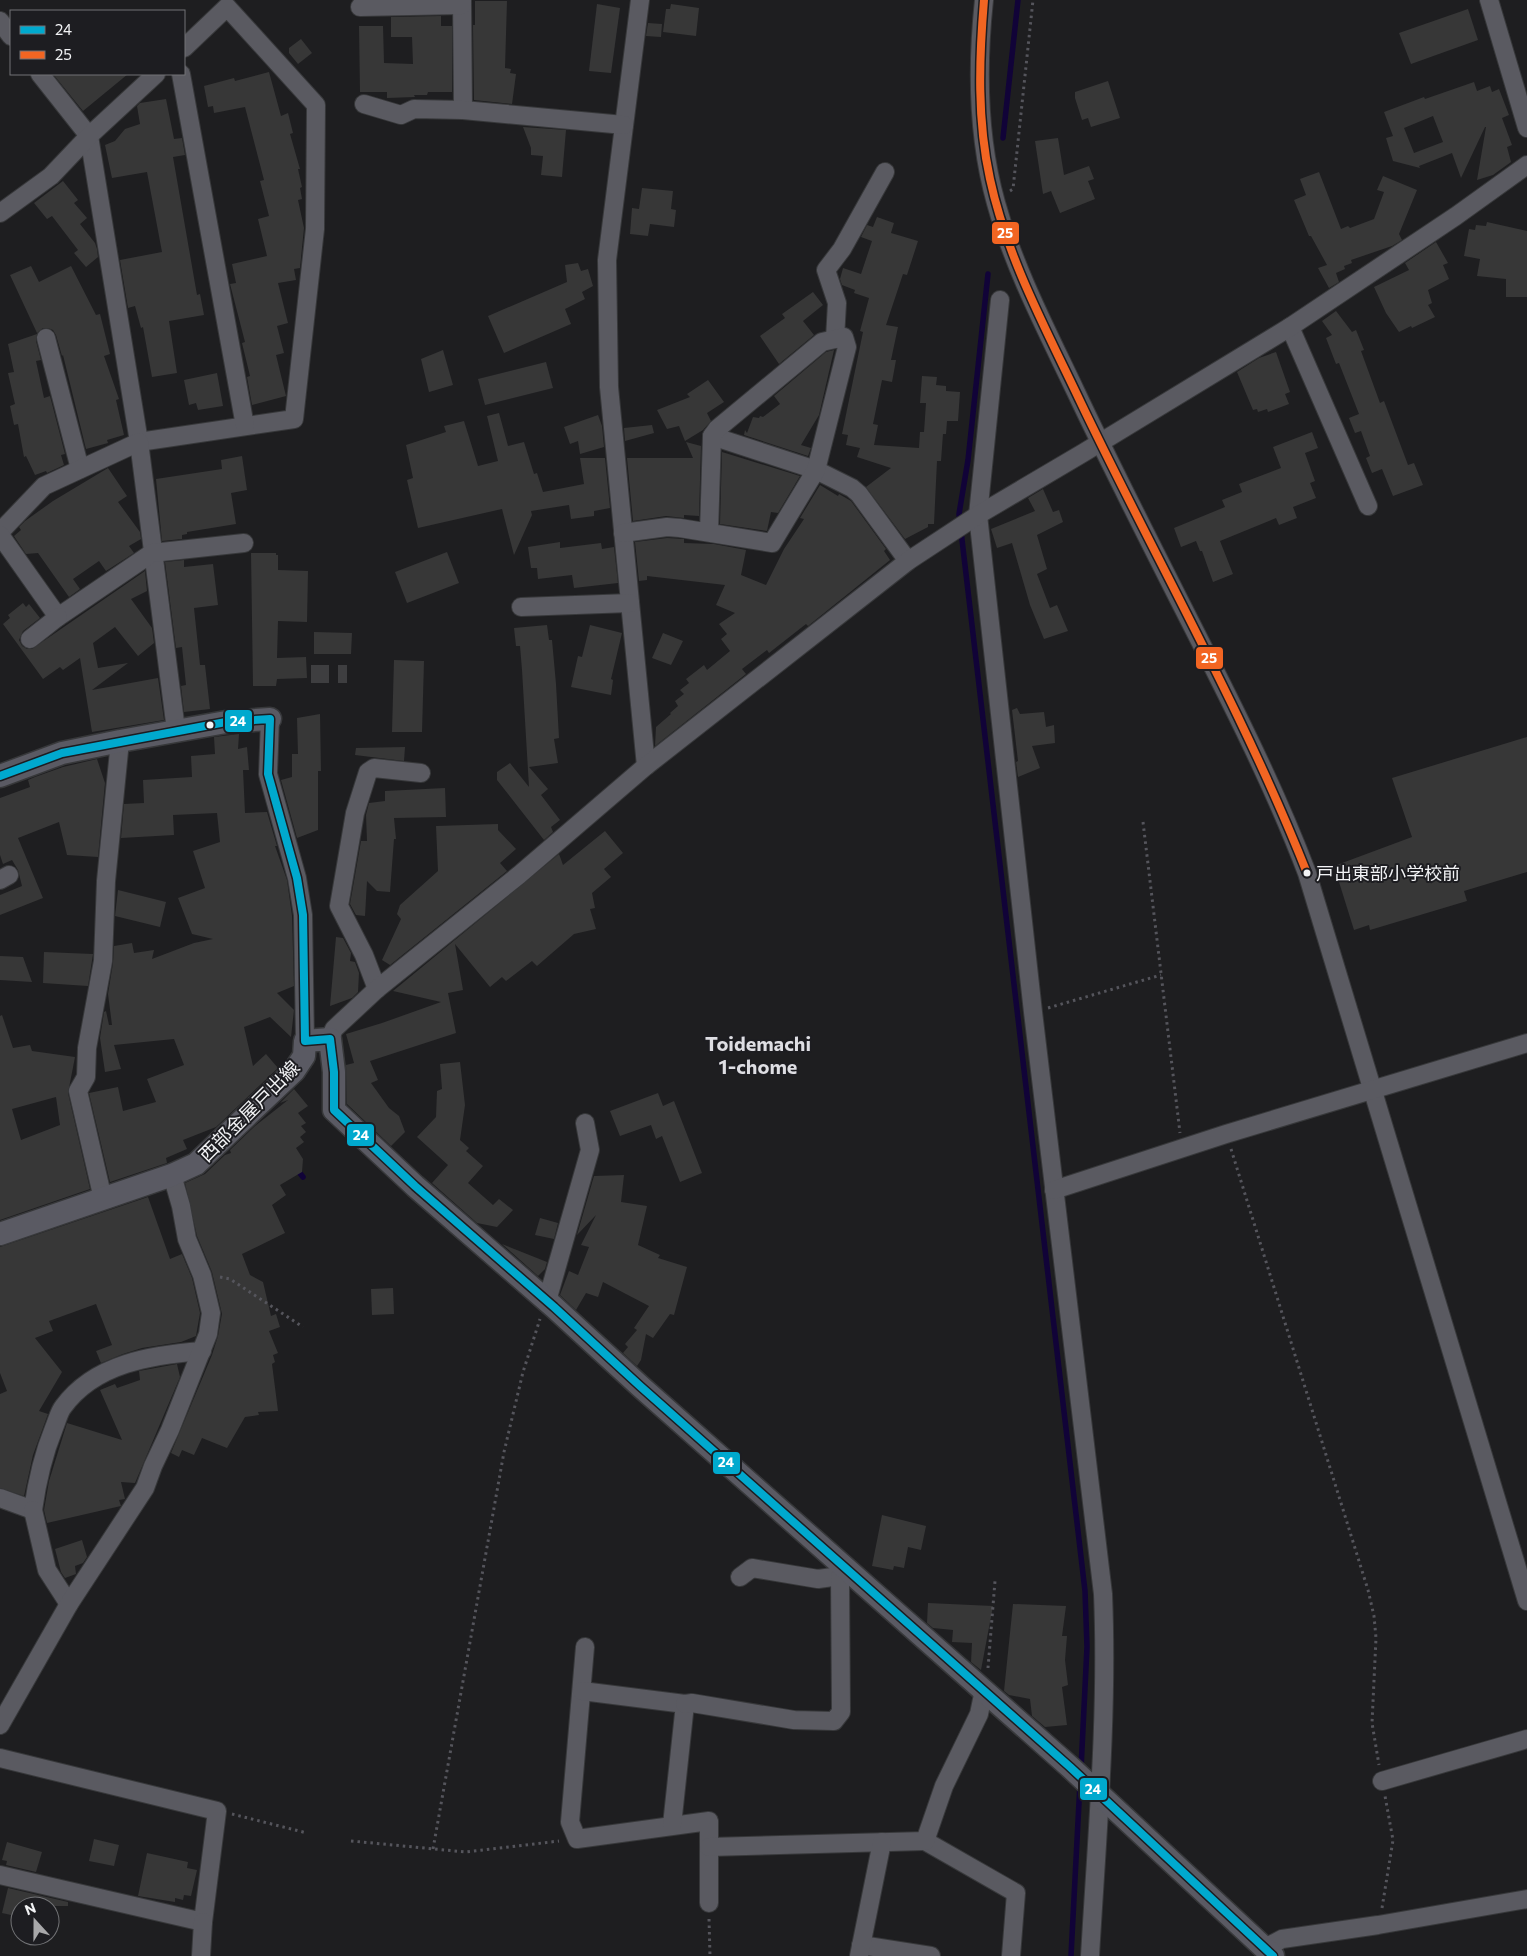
<svg xmlns="http://www.w3.org/2000/svg" width="1527" height="1956" viewBox="0 0 1527 1956" font-family="Commissioner,'Noto Sans JP',sans-serif">
<style>
.lines{fill:none;stroke-linecap:round;stroke-linejoin:round}
.stream{stroke:#110338;stroke-width:5.5}
.building{fill:#373737;fill-rule:evenodd}
.minor-tunnel{stroke:#3e3e40;stroke-width:18;stroke-dasharray:18 9;stroke-linecap:butt}
.minor-casing{stroke:#37383a;stroke-width:20}
.major-casing{stroke:#37383a;stroke-width:25}
.path{stroke:#55555c;stroke-width:3;stroke-dasharray:2.5 4;stroke-linecap:butt}
.minor{stroke:#5a5a61;stroke-width:18}
.major{stroke:#5a5a63;stroke-width:22}
.bus-1-casing{stroke:#1d1d21;stroke-width:11}
.bus-2-casing{stroke:#1d1d21;stroke-width:11}
.bus-1{stroke:#00a9ce;stroke-width:8}
.bus-2{stroke:#f26522;stroke-width:8}
.bus-dot{fill:#f2f3f5;stroke:#1d1d21;stroke-width:2}
.labels{text-anchor:middle;stroke-width:4;stroke-linejoin:round;paint-order:stroke}
.bus-label{font-size:18px;fill:#f2f3f5;stroke:#1d1d21;text-anchor:start}
.street-label{font-size:19px;fill:#f2f3f5;stroke:#1d1d21}
.neighbourhood-label{font-size:20px;font-weight:bold;fill:#dedee3;stroke:#1d1d21}
.line-badge{stroke:#1d1d21;stroke-width:2}
.badge-label{font-size:14px;text-anchor:middle;font-weight:bold;fill:#fff}
</style>
<rect width="100%" height="100%" fill="#1e1e20"/>
<g class="lines">
<g class="stream">
<polyline points="1003,138 1018,0"/>
<polyline points="988,274 968,460 959,514 1085,1591 1087,1647 1081,1769"/>
<polyline points="295,1167 303,1177"/>
<polyline points="1071,1956 1080,1783"/>
</g>
</g>
<g class="building">
<polygon points="475,1 507,1 505,68 511,69 510,73 516,74 512,104 474,100 473,25 475,25"/>
<polygon points="597,4 620,8 611,73 589,71"/>
<polygon points="671,4 699,8 696,36 663,32 666,9 670,9"/>
<polygon points="1468,9 1478,40 1411,64 1399,33"/>
<polygon points="441,16 441,26 452,26 452,92 428,92 427,95 414,95 415,97 387,98 387,92 360,92 359,26 383,26 384,63 413,64 412,37 391,37 391,17"/>
<polygon points="648,23 662,24 661,37 646,36"/>
<polygon points="301,39 312,53 298,64 289,53 289,48"/>
<polygon points="269,72 281,116 288,113 293,133 290,134 300,169 298,169 302,187 300,188 302,199 298,200 304,228 300,268 294,269 296,280 278,283 288,323 277,326 284,353 276,355 286,396 252,405 247,377 250,376 242,343 245,342 230,284 236,283 232,264 267,256 258,219 269,216 260,181 264,180 245,107 214,113 213,106 208,107 204,86 234,78 235,81"/>
<polygon points="53,74 128,74 83,111"/>
<polygon points="1108,81 1120,118 1091,127 1088,118 1082,120 1075,98 1075,92"/>
<path d="M1474,82L1477,91L1490,86L1492,92L1499,89L1509,115L1502,118L1512,145L1507,147L1511,162L1493,175L1477,180L1486,127H1485L1461,178L1452,153L1419,166L1420,168L1393,161L1386,138L1393,136L1384,112L1424,97L1425,99ZM1433,116L1443,142L1414,153L1404,128Z"/>
<polygon points="166,99 174,139 182,138 185,155 173,157 197,295 200,294 204,315 169,321 177,373 152,377 143,327 141,328 135,306 128,308 120,260 162,252 147,172 112,178 105,145 115,141 125,129 140,124 137,106 140,103"/>
<polygon points="523,127 566,130 562,177 541,175 543,156 531,155 531,148"/>
<polygon points="1058,138 1064,175 1089,166 1094,179 1088,181 1095,199 1060,213 1051,191 1043,194 1035,141"/>
<polygon points="1319,172 1341,229 1348,226 1350,228 1374,219 1384,192 1377,190 1383,176 1417,190 1399,234 1402,240 1392,246 1351,260 1352,263 1344,266 1345,269 1336,273 1339,282 1329,288 1318,268 1327,265 1311,236 1309,236 1294,200 1306,195 1300,179"/>
<polygon points="63,181 78,200 74,203 87,218 80,224 95,243 97,249 98,257 86,267 74,253 78,250 52,216 47,219 34,203"/>
<polygon points="642,188 673,191 671,209 676,210 674,227 650,224 648,236 630,234 632,208 639,209"/>
<polygon points="877,217 894,223 891,233 918,241 907,275 903,274 886,325 898,327 891,360 896,360 892,382 882,380 873,424 878,425 874,445 919,448 920,432 924,432 926,403 920,403 922,376 937,377 936,385 946,386 946,391 960,392 958,421 947,421 946,434 943,434 941,461 937,461 934,524 928,524 928,527 905,539 866,487 891,468 857,457 860,448 846,445 848,435 842,434 863,332 860,331 869,298 854,293 855,290 842,285 840,279 843,268 861,274 872,241 861,237 867,225 873,227"/>
<polygon points="1487,222 1527,231 1527,297 1506,297 1506,279 1477,276 1480,259 1464,256 1469,229 1475,230 1476,225 1486,226"/>
<polygon points="1436,242 1448,263 1443,265 1449,279 1428,290 1432,303 1428,305 1435,317 1412,328 1411,326 1399,332 1386,313 1374,287 1409,270 1405,263"/>
<polygon points="578,263 581,271 588,269 593,286 582,292 585,299 565,309 571,324 504,353 488,316 567,282 565,265"/>
<polygon points="31,266 39,282 71,266 96,315 100,314 110,354 104,356 119,399 116,400 124,435 107,440 108,443 86,449 63,355 62,356 56,335 53,330 48,328 43,328 37,333 10,275"/>
<polygon points="813,292 823,305 803,321 814,335 779,364 760,336 785,318 782,314"/>
<polygon points="1336,311 1352,332 1356,330 1364,350 1361,351 1380,403 1384,401 1408,465 1414,463 1423,485 1393,496 1382,469 1372,473 1366,458 1370,456 1361,431 1355,433 1349,418 1359,414 1339,363 1336,364 1326,338 1332,335 1322,321"/>
<polygon points="37,334 36,341 41,360 36,361 44,398 50,396 65,454 61,455 64,465 47,473 46,471 35,475 26,456 24,457 18,424 14,425 10,406 15,404 8,373 14,372 8,344"/>
<polygon points="443,350 453,385 429,392 421,359"/>
<polygon points="834,350 819,415 801,445 811,448 808,456 744,435 745,430 747,433 753,417 759,418 760,416 763,417 780,404 774,396 826,352"/>
<polygon points="1276,352 1290,392 1285,394 1289,404 1268,412 1267,409 1258,412 1257,409 1253,410 1237,372 1259,358"/>
<polygon points="546,362 553,388 485,405 478,379"/>
<polygon points="217,373 223,406 198,410 196,403 189,405 184,380"/>
<polygon points="708,380 724,402 707,413 711,421 703,430 685,441 679,426 667,429 657,410 690,397 687,394"/>
<polygon points="499,413 508,446 524,442 534,474 537,473 543,492 584,484 580,458 605,458 610,508 594,511 594,516 571,519 569,505 531,511 532,515 514,555 502,509 418,528 407,480 413,478 406,445 446,432 444,426 464,421 478,466 498,461 487,416"/>
<polygon points="598,415 602,426 604,447 580,454 578,441 570,444 564,427"/>
<polygon points="652,425 654,433 625,441 624,428"/>
<polygon points="1312,432 1318,448 1305,453 1315,481 1310,483 1316,498 1293,507 1297,518 1279,525 1276,518 1220,541 1233,574 1213,582 1202,551 1200,551 1196,541 1181,547 1174,528 1225,507 1222,500 1242,492 1239,484 1281,468 1273,447"/>
<polygon points="686,442 701,446 699,516 684,515 684,518 666,516 633,521 627,458 693,458"/>
<polygon points="722,452 800,476 778,513 771,512 767,531 720,524"/>
<polygon points="242,456 247,490 231,493 236,524 187,532 187,534 182,535 182,539 162,541 156,479 222,469 221,460"/>
<polygon points="108,468 127,496 118,502 140,532 141,539 129,546 134,553 106,571 99,561 73,579 80,589 69,597 38,553 26,554 14,536 21,530 19,527 25,521 53,501"/>
<polygon points="820,485 838,496 839,494 851,501 886,549 884,551 890,560 808,626 806,624 769,653 767,650 742,669 746,674 655,746 656,727 671,714 670,713 678,706 675,701 684,694 680,690 689,683 686,679 704,665 707,670 730,651 721,639 727,634 719,624 735,613 716,605 725,585 647,576 647,580 639,581 635,542 667,538 684,539 684,543 714,544 746,550 741,575 766,585 784,549 804,519 800,518"/>
<polygon points="1043,489 1053,512 1059,510 1063,522 1037,535 1047,569 1037,574 1050,608 1057,605 1068,631 1044,639 1030,605 1012,543 997,548 991,529 1035,511 1028,498"/>
<polygon points="560,542 560,548 601,543 602,549 614,547 618,583 574,588 572,575 538,579 537,568 531,568 528,547"/>
<polygon points="447,552 459,583 407,603 395,572"/>
<polygon points="251,553 276,553 276,555 278,555 278,570 308,571 307,622 278,621 277,658 306,657 307,678 277,679 276,686 253,686"/>
<polygon points="184,560 184,567 213,564 218,605 194,608 200,665 205,665 210,709 184,712 181,686 186,685 182,647 176,648 165,562"/>
<polygon points="145,571 147,591 131,599 152,628 154,643 138,656 115,627 93,643 98,668 128,663 92,690 158,678 164,720 92,732 80,658 63,670 60,667 43,679 3,624 10,618 8,615 23,603 26,607 29,604 40,618 23,631 19,640 22,646 27,649 32,649"/>
<polygon points="547,625 549,640 552,640 556,684 559,738 554,739 558,763 529,767 548,789 541,795 560,820 551,827 553,832 544,840 497,780 497,772 510,763 529,787 522,670 520,646 516,646 514,628"/>
<polygon points="590,625 622,633 611,679 613,680 611,695 571,687 578,656 582,657"/>
<polygon points="314,632 352,633 351,654 314,654"/>
<polygon points="663,633 683,641 671,665 652,658"/>
<polygon points="394,660 424,661 422,732 392,732"/>
<polygon points="1017,708 1020,714 1044,712 1046,727 1054,725 1055,743 1032,746 1040,768 1018,777 1016,762 1018,761 1012,710"/>
<polygon points="320,714 321,771 318,771 318,830 297,838 281,780 292,777 292,754 298,754 297,718"/>
<polygon points="239,734 238,749 247,747 249,770 243,770 245,813 267,812 277,846 275,846 287,880 292,916 294,986 277,993 294,1010 291,1037 270,1017 244,1027 253,1066 266,1054 278,1068 216,1127 183,1140 187,1149 166,1158 167,1163 110,1182 89,1093 118,1087 123,1111 156,1102 147,1079 184,1065 174,1039 114,1045 121,1069 105,1072 100,1038 104,1012 106,1011 109,1025 112,1025 108,994 113,963 114,946 132,943 134,953 154,950 152,959 194,943 213,939 192,934 178,898 205,888 193,851 220,842 217,813 173,815 174,835 121,838 124,804 144,803 143,780 192,777 191,756 215,754 214,737"/>
<polygon points="1527,737 1527,872 1464,891 1467,901 1370,930 1369,925 1354,930 1334,866 1412,837 1392,778"/>
<polygon points="405,747 404,761 355,755 356,748"/>
<polygon points="97,759 105,783 98,857 67,855 59,822 18,838 43,898 0,915 0,895 22,886 18,870 12,860 3,864 0,855 0,798 30,787 28,780 35,777 63,767"/>
<polygon points="445,788 446,817 394,818 396,839 394,839 390,892 377,891 367,881 365,916 356,915 350,904 361,841 367,841 366,815 369,803 385,801 385,791"/>
<polygon points="498,824 498,830 516,849 500,863 507,871 390,965 382,960 401,919 397,914 400,905 438,871 436,826"/>
<polygon points="605,831 623,853 604,869 611,877 592,893 595,908 590,909 596,929 574,934 537,966 532,961 506,981 502,977 490,987 455,944 463,990 448,993 456,1033 370,1061 378,1080 371,1083 389,1108 399,1116 405,1132 391,1146 347,1104 346,1065 354,1063 346,1034 382,1023 441,1002 393,991 559,854 563,865"/>
<polygon points="118,890 166,902 160,927 115,916"/>
<polygon points="336,937 343,938 351,953 350,961 355,962 359,973 358,992 352,998 330,1006"/>
<polygon points="44,952 93,954 88,986 43,983"/>
<polygon points="0,956 23,957 32,982 0,980"/>
<path d="M2,1015L13,1048L30,1045L32,1051L75,1057L68,1093L90,1189L0,1220V1016ZM56,1097L60,1125L21,1140L12,1109Z"/>
<polygon points="460,1062 465,1105 460,1140 469,1148 466,1151 483,1166 468,1183 493,1205 499,1199 513,1210 497,1227 477,1223 432,1183 448,1165 417,1137 436,1117 437,1091 442,1089 440,1064"/>
<polygon points="294,1089 308,1106 298,1113 306,1123 301,1126 306,1132 300,1137 304,1142 296,1148 303,1159 302,1172 280,1185 286,1195 272,1205 285,1233 242,1254 250,1275 263,1282 271,1316 276,1314 280,1327 269,1331 278,1353 273,1355 275,1362 272,1364 278,1411 258,1412 259,1415 245,1417 227,1448 202,1438 194,1455 182,1450 179,1457 171,1453 212,1355 218,1336 222,1314 212,1272 197,1236 185,1183 205,1174 225,1155 231,1153 230,1150 255,1126 288,1100 280,1103"/>
<polygon points="658,1093 663,1106 674,1101 702,1173 680,1182 662,1136 656,1139 651,1125 620,1136 610,1111"/>
<polygon points="624,1175 621,1202 647,1206 638,1245 660,1255 658,1258 687,1267 674,1315 670,1314 653,1338 646,1334 641,1360 637,1366 623,1353 628,1347 625,1344 637,1330 634,1328 649,1306 603,1282 598,1297 586,1293 576,1310 560,1295 569,1271 578,1275 589,1247 581,1245 596,1215 577,1235 594,1176"/>
<polygon points="148,1197 170,1259 182,1254 192,1278 200,1313 196,1336 181,1342 142,1348 123,1354 101,1363 96,1351 112,1345 96,1304 49,1321 53,1331 35,1338 62,1372 39,1411 48,1414 33,1455 24,1496 0,1488 0,1394 7,1391 0,1373 0,1247"/>
<polygon points="540,1218 558,1223 554,1239 535,1235"/>
<polygon points="502,1244 547,1262 545,1269 538,1276"/>
<polygon points="393,1288 394,1314 372,1315 371,1289"/>
<polygon points="177,1364 180,1377 135,1483 121,1482 125,1499 119,1500 121,1506 47,1523 44,1510 49,1481 67,1423 122,1440 100,1390 115,1384 117,1388 140,1380 139,1371"/>
<polygon points="882,1515 926,1526 921,1550 908,1547 904,1568 894,1566 893,1570 872,1566"/>
<polygon points="82,1540 87,1557 83,1563 75,1566 76,1574 65,1578 61,1572 55,1549"/>
<polygon points="928,1603 993,1606 981,1670 971,1662 972,1643 952,1642 953,1630 933,1628 927,1623"/>
<polygon points="1013,1604 1066,1606 1062,1636 1067,1636 1065,1660 1068,1685 1062,1687 1067,1725 1045,1727 1032,1716 1030,1699 1009,1695 1004,1691"/>
<polygon points="94,1839 119,1845 114,1866 89,1861"/>
<polygon points="7,1842 42,1852 36,1872 6,1865 7,1861 2,1860"/>
<polygon points="147,1853 188,1862 187,1868 197,1870 191,1896 184,1895 183,1900 175,1898 175,1902 138,1896"/>
<polygon points="8,1888 68,1902 68,1906 20,1906 20,1917 2,1913"/>
</g>
<g class="lines">
<polyline class="minor-tunnel" points="311,674 347,674"/>
<g class="minor-casing">
<g id="minor">
<polyline points="462,0 463,110"/>
<polyline points="640,0 607,260 609,387 646,766"/>
<path d="M984,0C977,65 978,139 996,203C1014,268 1046,329 1075,390C1117,479 1162,566 1206,653C1243,726 1278,797 1307,873L1527,1601"/>
<polyline points="1489,0 1527,128"/>
<polyline points="360,7 462,5"/>
<polyline points="0,21 11,36"/>
<polyline points="40,74 89,136 139,442 294,419 315,229 316,105 227,7 184,48"/>
<polyline points="181,74 245,426"/>
<polyline points="364,104 401,115 414,109 463,110 624,125"/>
<polyline points="0,213 51,176 89,136 156,74"/>
<path d="M1000,300L978,515L1033,1012L1103,1594C1108,1714 1097,1836 1090,1956"/>
<polyline points="1290,327 1368,506"/>
<polyline points="46,338 80,469"/>
<polyline points="835,339 837,303 826,270 842,249 885,172"/>
<polyline points="712,436 816,470 852,488 859,494 908,561"/>
<polyline points="0,532 44,486 139,442 176,730"/>
<polyline points="623,533 667,527 680,528 772,543 816,470 847,347 844,337 822,342 717,429 712,436 709,532"/>
<polyline points="0,535 58,617 152,553 244,543"/>
<polyline points="521,607 630,603"/>
<polyline points="30,639 58,617"/>
<polyline points="270,719 268,774 297,878 303,915 305,1041"/>
<polyline points="0,880 9,875"/>
<polyline points="377,989 364,955 339,906 355,813 368,772 374,768 421,773"/>
<polyline points="330,1039 334,1029 377,989 519,875 646,766 908,561 978,515 1083,453 1290,327 1456,216 1527,165"/>
<polyline points="1054,1190 1226,1134 1527,1043"/>
<polyline points="103,1199 78,1091 86,1077 87,1048 103,961 106,881 120,741"/>
<polyline points="547,1301 590,1150 585,1123"/>
<path d="M0,1498L33,1510C37,1481 43,1455 54,1428C57,1421 59,1412 63,1407C95,1363 152,1355 202,1351"/>
<polyline points="33,1510 47,1570 69,1604"/>
<polyline points="740,1577 752,1568 818,1579 840,1576"/>
<polyline points="585,1647 570,1822 577,1839 709,1821 709,1903"/>
<polyline points="582,1691 685,1704 672,1825"/>
<polyline points="685,1704 692,1703 794,1720 834,1721 841,1712 840,1576 847,1569"/>
<polyline points="0,1725 69,1604 145,1488 153,1466 170,1430 208,1334 211,1313 202,1275 187,1239 181,1206 172,1175"/>
<polyline points="0,1758 217,1811 203,1922 0,1875"/>
<polyline points="1382,1781 1527,1739"/>
<polyline points="925,1841 1016,1893 1011,1956"/>
<polyline points="709,1847 925,1841 944,1786 979,1714 984,1690"/>
<polyline points="861,1945 931,1956"/>
<polyline points="1265,1948 1282,1939 1378,1925 1527,1899"/>
<polyline points="201,1956 203,1922"/>
<polyline points="859,1956 882,1842"/>
</g>
</g>
<g class="major-casing">
<g id="major">
<polyline points="0,776 62,753 120,741 226,722 270,719"/>
<polyline points="0,1234 172,1175 196,1164 294,1071 304,1056 305,1041 330,1039 334,1072 334,1110 415,1186 554,1307 640,1386 1070,1767 1273,1956"/>
</g>
</g>
<g class="path">
<polyline points="1010,191 1013,189 1033,0"/>
<polyline points="1143,822 1180,1133"/>
<polyline points="1048,1008 1161,975"/>
<polyline points="1231,1149 1368,1590 1374,1616 1376,1638 1372,1723 1379,1765"/>
<polyline points="220,1277 230,1279 303,1327"/>
<polyline points="988,1668 995,1581"/>
<polyline points="232,1814 307,1833"/>
<polyline points="351,1841 466,1852 559,1841"/>
<polyline points="433,1849 504,1452 523,1372 540,1319"/>
<polyline points="1382,1908 1393,1840 1385,1796"/>
<polyline points="709,1919 710,1956"/>
</g>
<use href="#minor" class="minor"/>
<use href="#major" class="major"/>
<g class="bus-1-casing">
<polyline id="bus-1" points="0,776 62,753 226,722 270,719 268,774 297,878 303,915 305,1041 330,1039 334,1072 334,1110 415,1186 554,1307 640,1386 1070,1767 1273,1956"/>
</g>
<g class="bus-2-casing">
<path id="bus-2" d="M984,0C979,60 977,120 990,179C1007,258 1047,331 1081,403C1156,560 1243,711 1307,873"/>
</g>
<use href="#bus-1" class="bus-1"/>
<use href="#bus-2" class="bus-2"/>
</g>
<g class="bus-dot">
<circle cx="210" cy="725" r="4.5"/>
<circle cx="1307" cy="873" r="4.5"/>
</g>
<g class="labels">
<g class="bus-label">
<text x="1316" y="880">戸出東部小学校前</text>
</g>
<g class="street-label">
<text transform="translate(249 1111) rotate(-45)" y="7">西部金屋戸出線</text>
</g>
<g class="neighbourhood-label">
<text x="758" y="1051">Toidemachi<tspan x="758" dy="23">1-chome</tspan></text>
</g>
</g>
<g class="line-badge">
<rect x="991" y="221" width="29" height="24" rx="5" fill="#f26522"/>
<rect x="1195" y="646" width="29" height="24" rx="5" fill="#f26522"/>
<rect x="224" y="709" width="29" height="24" rx="5" fill="#00a9ce"/>
<rect x="346" y="1123" width="29" height="24" rx="5" fill="#00a9ce"/>
<rect x="712" y="1451" width="29" height="24" rx="5" fill="#00a9ce"/>
<rect x="1079" y="1777" width="29" height="24" rx="5" fill="#00a9ce"/>
</g>
<g class="badge-label">
<text x="1005" y="238">25</text>
<text x="1209" y="663">25</text>
<text x="238" y="726">24</text>
<text x="361" y="1140">24</text>
<text x="726" y="1467">24</text>
<text x="1093" y="1794">24</text>
</g>
<rect x="10" y="10" width="175" height="65" fill="#1d1d21" stroke="#727376"/>
<rect x="20" y="26" width="25" height="8" fill="#00a9ce" stroke="#727376"/>
<text x="55" y="35" font-size="15" fill="#f2f3f5">24</text>
<rect x="20" y="51" width="25" height="8" fill="#f26522" stroke="#727376"/>
<text x="55" y="60" font-size="15" fill="#f2f3f5">25</text>
<g transform="translate(35 1921) rotate(339)"><circle r="24" fill="#1d1d21" stroke="#727376"/>
<path d="M0-4L9 19L0 12L-9 19Z" fill="#a8a8aa"/>
<text y="-8" font-size="14" font-weight="bold" text-anchor="middle" fill="#f2f3f5">N</text>
</g>
</svg>
